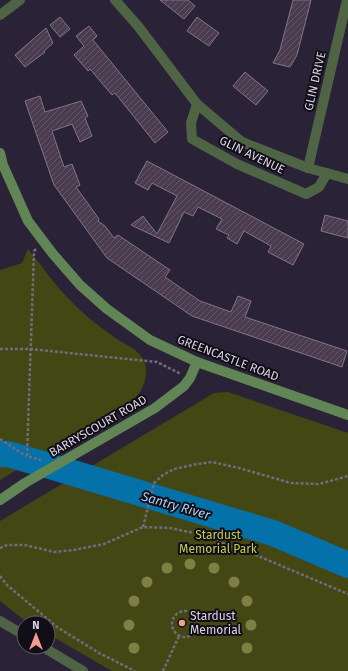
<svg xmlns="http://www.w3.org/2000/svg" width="348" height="671" viewBox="0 0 348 671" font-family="'Fira Sans',sans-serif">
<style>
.park{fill:#434713}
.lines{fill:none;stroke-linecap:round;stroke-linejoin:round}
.river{stroke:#0471a8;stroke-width:26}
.building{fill:url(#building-hatch);stroke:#847388}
.path{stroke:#716b7d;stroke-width:2.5;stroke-dasharray:3 2;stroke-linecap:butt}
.street{stroke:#4e6445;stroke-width:10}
.secondary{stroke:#628555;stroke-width:10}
.tree{fill:#7e8043}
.poi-dot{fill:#f59c91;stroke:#110e17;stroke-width:1.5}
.labels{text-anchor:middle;stroke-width:4;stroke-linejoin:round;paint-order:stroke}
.street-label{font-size:12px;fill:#d7d3e1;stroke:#110e17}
.park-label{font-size:12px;fill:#c2cd4d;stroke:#110e17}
.poi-label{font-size:12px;fill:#d7d3e1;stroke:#110e17;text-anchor:start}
.water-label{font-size:13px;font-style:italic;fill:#a8d0ef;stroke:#110e17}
</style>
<defs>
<pattern id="building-hatch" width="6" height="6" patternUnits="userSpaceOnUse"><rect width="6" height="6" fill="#4a3b4e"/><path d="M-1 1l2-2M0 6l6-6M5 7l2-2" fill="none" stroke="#635667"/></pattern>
</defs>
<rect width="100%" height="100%" fill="#2a2337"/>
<g class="park">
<path d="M28,249C42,266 55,286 71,301C83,314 100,327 114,337C123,344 137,348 143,359C150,372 144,389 135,398L0,480V270L22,263Z"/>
<polygon points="228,392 348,433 348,671 112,671 48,634 48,623 28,623 0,601 0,521 214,393"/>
</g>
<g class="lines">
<polyline class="river" points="0,454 8,454 53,467 273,533 348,565"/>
</g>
<g class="building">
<polygon points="160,0 188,0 195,6 184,19"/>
<polygon points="293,0 311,0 297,55 290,67 273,63 280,50"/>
<polygon points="60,17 70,29 60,37 50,25"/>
<polygon points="197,17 219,33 209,46 187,31"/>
<polygon points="89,26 97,36 93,40 168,132 155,143 115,93 112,95 90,69 88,71 74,55 84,46 76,36"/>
<polygon points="46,28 53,43 44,51 45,52 25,67 15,55"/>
<polygon points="245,72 268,91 256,105 233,86"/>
<polygon points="40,96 45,112 81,101 88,116 85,118 92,136 80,142 72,124 52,131 64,167 72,164 80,185 76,187 99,219 98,221 105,226 114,238 118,235 170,270 165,277 200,301 231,312 238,296 251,301 245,317 347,351 342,367 192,316 107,258 54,185 25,101"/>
<polygon points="147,161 304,244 293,265 268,252 271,246 244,231 237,244 227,238 229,235 216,229 222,219 198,207 193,216 184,212 169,243 131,225 143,216 157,234 177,196 152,183 148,190 135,183"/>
<polygon points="325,215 348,221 348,238 321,231"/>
</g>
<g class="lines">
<g class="path">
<polyline points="36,249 34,251 27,456 41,460"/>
<polyline points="0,349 30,349 157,362 181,374"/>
<polyline points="0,439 26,456"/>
<polyline points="143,527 154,483 163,475 174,469 197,464 212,462 239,468 291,483 319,484 348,476"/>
<polyline points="0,548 7,545 25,545 54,552 74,550 104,544 143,527 170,528 194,533 251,553 348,594"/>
<polyline points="0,576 7,585 57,627 99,653 135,671"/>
<circle cx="185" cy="624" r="13"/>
<polyline points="163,671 179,636"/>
</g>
<g class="street">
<polyline points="115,0 138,26 197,104 242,142 308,168 348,179"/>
<polyline points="0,15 20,0"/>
<polyline points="197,104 191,123 192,139 237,164 306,194 319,187 327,173"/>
<polyline points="308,168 347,0"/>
<polyline points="0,621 24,635"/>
<polyline points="43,647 83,671"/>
</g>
<g class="secondary">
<polyline points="0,153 3,165 28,221 53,254 80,285 107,309 150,340 197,362 348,415"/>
<polyline points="0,500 25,483 155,408 184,386 190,378 197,362"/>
</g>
</g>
<g class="tree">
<circle cx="190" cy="564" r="5.5"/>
<circle cx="167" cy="568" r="5.5"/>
<circle cx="214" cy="568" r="5.5"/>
<circle cx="147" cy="582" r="5.5"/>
<circle cx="234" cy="582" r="5.5"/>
<circle cx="134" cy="601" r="5.5"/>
<circle cx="247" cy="601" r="5.5"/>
<circle cx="129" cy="625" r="5.5"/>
<circle cx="251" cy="625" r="5.5"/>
<circle cx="134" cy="648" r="5.5"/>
<circle cx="247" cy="648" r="5.5"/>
</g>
<circle class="poi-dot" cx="182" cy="623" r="4"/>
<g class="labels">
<g class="street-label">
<text transform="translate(315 81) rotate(-77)" y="4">GLIN DRIVE</text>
<text transform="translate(252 155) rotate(26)" y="4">GLIN AVENUE</text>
<text transform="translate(228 358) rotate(21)" y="4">GREENCASTLE ROAD</text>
<text transform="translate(98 426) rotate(-30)" y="4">BARRYSCOURT ROAD</text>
</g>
<g class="park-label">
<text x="218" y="539">Stardust<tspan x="218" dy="14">Memorial Park</tspan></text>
</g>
<g class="poi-label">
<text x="190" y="620">Stardust<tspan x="190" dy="14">Memorial</tspan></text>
</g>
<g class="water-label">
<text transform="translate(176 505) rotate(16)" y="5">Santry River</text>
</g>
</g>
<g transform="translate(36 635)"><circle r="19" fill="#110e17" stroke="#605d68"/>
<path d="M0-3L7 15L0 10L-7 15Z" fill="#f59c91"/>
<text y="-6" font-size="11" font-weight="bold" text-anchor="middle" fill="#d7d3e1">N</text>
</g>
</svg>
